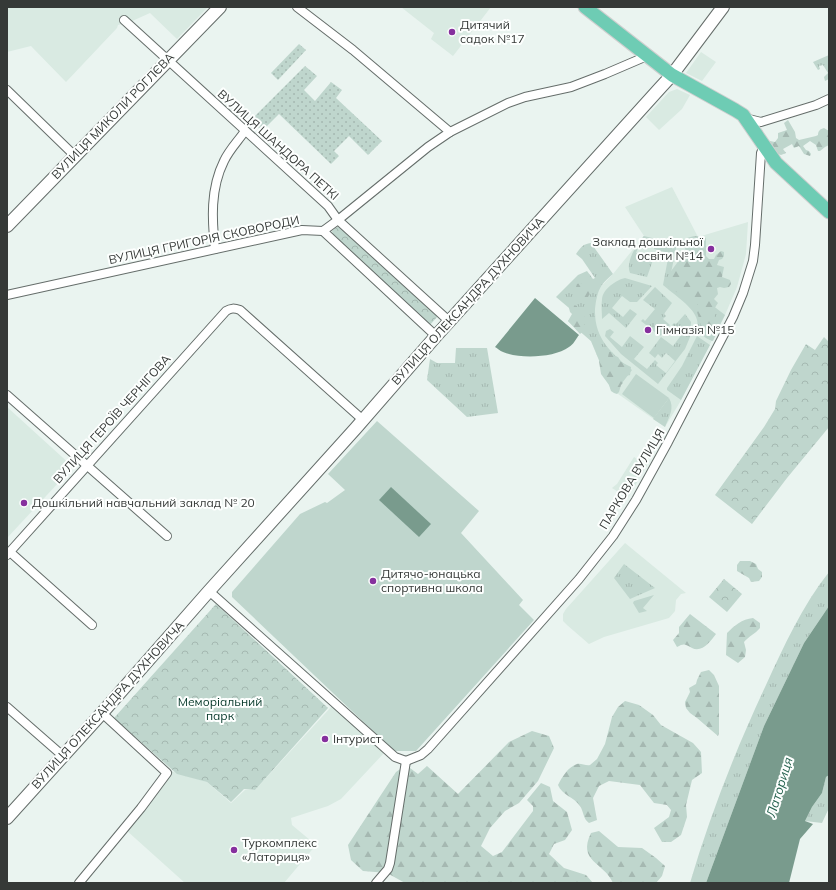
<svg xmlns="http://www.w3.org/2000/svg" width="836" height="890" viewBox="0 0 836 890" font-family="Mulish,sans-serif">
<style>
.built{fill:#d9eae2}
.grass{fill:url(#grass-tufts)}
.forest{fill:url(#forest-firs)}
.park{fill:url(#park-crowns)}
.garden{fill:url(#garden-dots)}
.pitch{fill:#bfd6cd}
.water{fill:#799b8d}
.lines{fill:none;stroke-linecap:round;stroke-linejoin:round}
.street-casing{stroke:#656d6a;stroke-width:10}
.secondary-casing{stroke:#656d6a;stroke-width:14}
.primary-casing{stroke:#cfcfcf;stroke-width:15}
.street{stroke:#fff;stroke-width:8}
.secondary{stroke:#fff;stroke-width:12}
.primary{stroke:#6eccb4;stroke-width:13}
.poi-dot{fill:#86309e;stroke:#fdfffe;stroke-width:1.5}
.labels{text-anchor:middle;stroke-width:4;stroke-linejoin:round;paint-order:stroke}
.poi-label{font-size:12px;fill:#353937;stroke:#fdfffe;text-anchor:start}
.street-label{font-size:12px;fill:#353937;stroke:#fdfffe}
.park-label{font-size:12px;fill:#06392a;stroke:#fdfffe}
.water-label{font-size:13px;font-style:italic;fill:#25634f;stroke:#fdfffe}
</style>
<defs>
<pattern id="grass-tufts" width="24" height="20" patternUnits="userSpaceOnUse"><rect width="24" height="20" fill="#bfd6cd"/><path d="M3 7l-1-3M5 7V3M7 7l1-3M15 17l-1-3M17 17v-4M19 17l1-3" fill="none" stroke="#a5b8b1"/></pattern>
<pattern id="forest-firs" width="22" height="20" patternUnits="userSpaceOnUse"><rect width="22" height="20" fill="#bfd6cd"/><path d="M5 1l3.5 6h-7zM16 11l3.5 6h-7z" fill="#a5b8b1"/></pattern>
<pattern id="park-crowns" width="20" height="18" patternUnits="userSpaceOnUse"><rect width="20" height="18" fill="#bfd6cd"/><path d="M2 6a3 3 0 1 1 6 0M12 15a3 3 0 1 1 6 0" fill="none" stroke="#a5b8b1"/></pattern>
<pattern id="garden-dots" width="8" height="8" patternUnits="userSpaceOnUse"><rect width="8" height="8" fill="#bfd6cd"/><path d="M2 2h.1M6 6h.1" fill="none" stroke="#a5b8b1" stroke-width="1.8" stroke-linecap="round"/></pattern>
</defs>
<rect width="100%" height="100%" fill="#eaf4f0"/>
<g class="built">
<polygon points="7,7 208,7 177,39 150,13 130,22 118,25 117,28 66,82 31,46 7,52"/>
<polygon points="401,7 491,7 453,56 431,39 434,33"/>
<polygon points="701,52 716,62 702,81 686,73"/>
<polygon points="677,89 690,95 682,109 659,130 646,117 669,92"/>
<polygon points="672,187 698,237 748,222 746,254 737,287 725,315 680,402 665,427 611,389 591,341 568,321 613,274 644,236 625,207"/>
<polygon points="7,407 73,467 7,538"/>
<polygon points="634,457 647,465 628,498 612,488 617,484"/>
<polygon points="625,543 686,593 681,594 676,600 675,611 669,618 604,637 589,644 567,625 563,621 563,614 566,609"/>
<polygon points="332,706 384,753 341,799 328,806 291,818 292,825 316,845 284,883 185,883 126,830 171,771 207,782 231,803 245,790 255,790"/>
</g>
<g class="grass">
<polygon points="829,55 829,79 825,81 824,77 828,73 823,65 819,66 820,69 818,70 813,62"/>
<path d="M644,236L677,244L671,273L725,315L712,341L696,330C697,327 698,323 697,320C695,308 672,293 663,285L669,253L654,249V246L651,242C645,241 643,243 641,248H638L636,253L643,255V257L653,260L647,277L630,273C625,262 637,244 644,236Z"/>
<path d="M591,243L613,274C609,277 605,281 602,285C597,292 596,301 595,309C594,338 611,353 632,370L619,387L611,389L591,341L568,321L575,313L556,297L578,275L587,271L593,279L595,278L582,259L576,254C581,247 583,244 591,243Z"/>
<path d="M625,278L652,286L637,302H630L622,296L612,308L623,317L630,309L637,314L626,328L609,313L602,319C602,313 601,306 602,299C603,289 616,280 625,278Z"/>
<polygon points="655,287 672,303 664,314 666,316 663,319 670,325 660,336 641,321 643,319 645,321 655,309 643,300"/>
<polygon points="685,314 691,322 690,337 685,349 658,384 621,354 605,336 606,331 610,329 614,332 610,337 622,347 630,336 644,347 634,359 647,369 655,360 658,363 656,365 666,373 675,361 666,353 662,358 658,354 655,358 649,353 661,337 673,346 682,334 672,325 674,323 676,324"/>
<polygon points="697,336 710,345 681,400 667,390 667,388 682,366"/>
<polygon points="456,348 487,348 498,413 467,417 427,380 430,359 437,363 455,363"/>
<path d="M669,398C675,408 669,417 665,427L653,419Z"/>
<polygon points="624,564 655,588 630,599 614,578"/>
<path d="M829,572V606L804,643L764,726L706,883H690C710,815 736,749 766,685C784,646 802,606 829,572Z"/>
<polygon points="654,595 643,608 647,611 639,613 633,603 634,601"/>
<polygon points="829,775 829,808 822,823 805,821 812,807 822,793 826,777"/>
</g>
<g class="forest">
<path d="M788,120L795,132L796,138L799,140L816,136L818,135C818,131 820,129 824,128L829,131V145L825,147L820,151H818L816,145L810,141L803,146L806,150L809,151L811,154L810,156L804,154L799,146L794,148L792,144L783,149L786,153L781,155L778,154L770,143V141L775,142L778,138V133L787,130L784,123Z"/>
<path d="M694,236L706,238V256L709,259H714L716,255L721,251L724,252V256L722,259L719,260L717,265L724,267L722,277L730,280L731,284L729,287L724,288L720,287L717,288L718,294L714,299L718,303C711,312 714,317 720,326L713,341C710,340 701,337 702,332C702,330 704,329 705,327L701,325L697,312L698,305L696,298L690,297L685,298L668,286V279L671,271L686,251L684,246L687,238Z"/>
<polygon points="580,283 587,284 590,293 588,297 583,299 578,297 578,294 575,295 573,291 576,287 577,284"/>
<polygon points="571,304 577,306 577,309 584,315 585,318 582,321 585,326 585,330 580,334 568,321 572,314 570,312 569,308"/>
<polygon points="609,352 612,352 615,356 618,357 621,362 631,367 630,375 622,377 621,379 623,380 623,383 621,385 619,392 617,394 614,393 611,391 609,385 601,374 599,361 601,359 610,362 611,358 608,357"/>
<polygon points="740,561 750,561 756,564 758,569 762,572 762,577 759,581 751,582 749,578 737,571 737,565"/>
<path d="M690,614L716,634C711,641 702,653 692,648C685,644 684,643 677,647L673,640L679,633V627Z"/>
<path d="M753,618L760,623V628C755,634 749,636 744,642L746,650L745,657L738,663L726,655L727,633C734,626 742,619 753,618Z"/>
<polygon points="709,670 714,675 719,686 719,733 718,736 697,718 690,713 686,708 685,702 690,692 689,688 696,684 697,680 701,672"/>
<path d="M625,701L639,705L653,715L661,725L693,743L701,752L702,773L692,780L686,805L687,817L681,835L671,842H662L654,828L669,817L671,810L667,805L654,803L640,785L609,781L599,786L593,798L597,820L589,823C583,819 584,812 580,806C574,797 562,795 558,785C562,777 568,767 577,764C581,763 586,766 590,765L597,759L605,744L612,717L618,707Z"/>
<polygon points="532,731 549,736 554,748 538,781 519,803 505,811 490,828 481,846 493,856 502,852 533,811 533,806 527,800 541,783 550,787 553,801 567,812 572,830 565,840 554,844 549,854 564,868 586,875 593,883 405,883 387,873 363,871 351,860 348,845 396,772 406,765 418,774 427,766 458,794 509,742"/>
<path d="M599,831L618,847L642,848L656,858L665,866L662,876L656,883H613C604,862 577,862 591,833Z"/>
</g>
<g class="park">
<polygon points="337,227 343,228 438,316 429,326 333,235 332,231"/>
<polygon points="824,337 829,342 829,427 787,478 752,524 715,495 764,427 775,409 776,401 791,370 806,344 815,350"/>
<polygon points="724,579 742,594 727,612 709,597"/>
<polygon points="216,604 328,708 255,790 244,789 231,802 207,782 177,774 114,718"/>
</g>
<g class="garden">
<polygon points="299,44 306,50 278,80 271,73"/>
<polygon points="305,66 317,76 304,90 315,101 331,82 342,90 336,98 382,141 368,155 349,136 334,151 339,156 331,164 279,114 262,131 250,121"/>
</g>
<g class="pitch">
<polygon points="636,374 669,398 654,418 622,394"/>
<polygon points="377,421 479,511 461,533 523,600 519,605 534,620 416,751 394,751 232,597 232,592 300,514 325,502 327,503 345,490 328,474"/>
</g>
<g class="water">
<path d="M535,298L579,335C576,339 573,345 569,347C554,358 519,359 503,352C500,351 497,348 495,347Z"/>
<polygon points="391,487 431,524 419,537 379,500"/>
<polygon points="829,606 829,775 826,777 822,793 812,807 805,821 813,824 800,839 789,883 706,883 764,726 804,643"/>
</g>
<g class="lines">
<g class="street-casing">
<g id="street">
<polyline points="297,7 353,50 450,132"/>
<polyline points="124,20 328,206 338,220 449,321"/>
<polyline points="7,90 75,156"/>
<polyline points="745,118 761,122 816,105 829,99"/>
<polyline points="323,231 436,336"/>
<path d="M215,249C212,220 210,189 224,161C229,150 238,141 245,131"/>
<polyline points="7,295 302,230 323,231 338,220 428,147 450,132 508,103 525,97 571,87 605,74 647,56"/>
<polyline points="7,395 167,536"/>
<polyline points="10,552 92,625"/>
<path d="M7,555L226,311C231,308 234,308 240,310L363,420"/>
<polyline points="209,591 395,757 406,761"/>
<polyline points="7,707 63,756"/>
<polyline points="406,761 421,755 428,749 579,579 613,536 636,500 668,442 733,317 743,293 753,261 755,245 761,153 764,146"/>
<polyline points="79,883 141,808 167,773 102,713"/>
<polyline points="376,883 388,869 390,863 406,761"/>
</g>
</g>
<g class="secondary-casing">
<g id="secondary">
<polyline points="7,226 220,7"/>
<polyline points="7,818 102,713 209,591 356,428 436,336 660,88 672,75 723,7"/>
</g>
</g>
<g class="primary-casing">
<polyline id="primary" points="585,7 672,75 735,110 743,115 776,163 829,212"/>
</g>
<use href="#street" class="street"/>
<use href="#secondary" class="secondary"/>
<use href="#primary" class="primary"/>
</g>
<g class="poi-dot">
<circle cx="452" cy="32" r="4"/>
<circle cx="711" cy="249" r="4"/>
<circle cx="648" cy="330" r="4"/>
<circle cx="24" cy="503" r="4"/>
<circle cx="373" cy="581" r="4"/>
<circle cx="325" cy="739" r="4"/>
<circle cx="234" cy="850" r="4"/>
</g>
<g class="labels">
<g class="poi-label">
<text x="460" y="29">Дитячий<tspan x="460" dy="14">садок №17</tspan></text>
<text x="703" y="246" text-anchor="end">Заклад дошкільної<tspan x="703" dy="14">освіти №14</tspan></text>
<text x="656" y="334">Гімназія №15</text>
<text x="32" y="507">Дошкільний навчальний заклад № 20</text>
<text x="381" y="578">Дитячо-юнацька<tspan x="381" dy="14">спортивна школа</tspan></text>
<text x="333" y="743">Інтурист</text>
<text x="242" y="847">Туркомплекс<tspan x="242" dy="14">«Латориця»</tspan></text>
</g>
<g class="street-label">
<text transform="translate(113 116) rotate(-46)" y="4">ВУЛИЦЯ МИКОЛИ РОГЛЄВА</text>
<text transform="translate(278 145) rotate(42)" y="4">ВУЛИЦЯ ШАНДОРА ПЕТКІ</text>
<text transform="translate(204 240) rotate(-12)" y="4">ВУЛИЦЯ ГРИГОРІЯ СКОВОРОДИ</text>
<text transform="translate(468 301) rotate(-48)" y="4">ВУЛИЦЯ ОЛЕКСАНДРА ДУХНОВИЧА</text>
<text transform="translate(112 419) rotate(-48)" y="4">ВУЛИЦЯ ГЕРОЇВ ЧЕРНІГОВА</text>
<text transform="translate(632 479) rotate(-59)" y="4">ПАРКОВА ВУЛИЦЯ</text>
<text transform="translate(108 705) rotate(-48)" y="4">ВУЛИЦЯ ОЛЕКСАНДРА ДУХНОВИЧА</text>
</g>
<g class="park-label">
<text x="220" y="706">Меморіальний<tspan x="220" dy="14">парк</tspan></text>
</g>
<g class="water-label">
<text transform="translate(779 787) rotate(-73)" y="5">Латориця</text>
</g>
</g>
<rect width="836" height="890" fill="none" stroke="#353937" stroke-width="16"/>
</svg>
